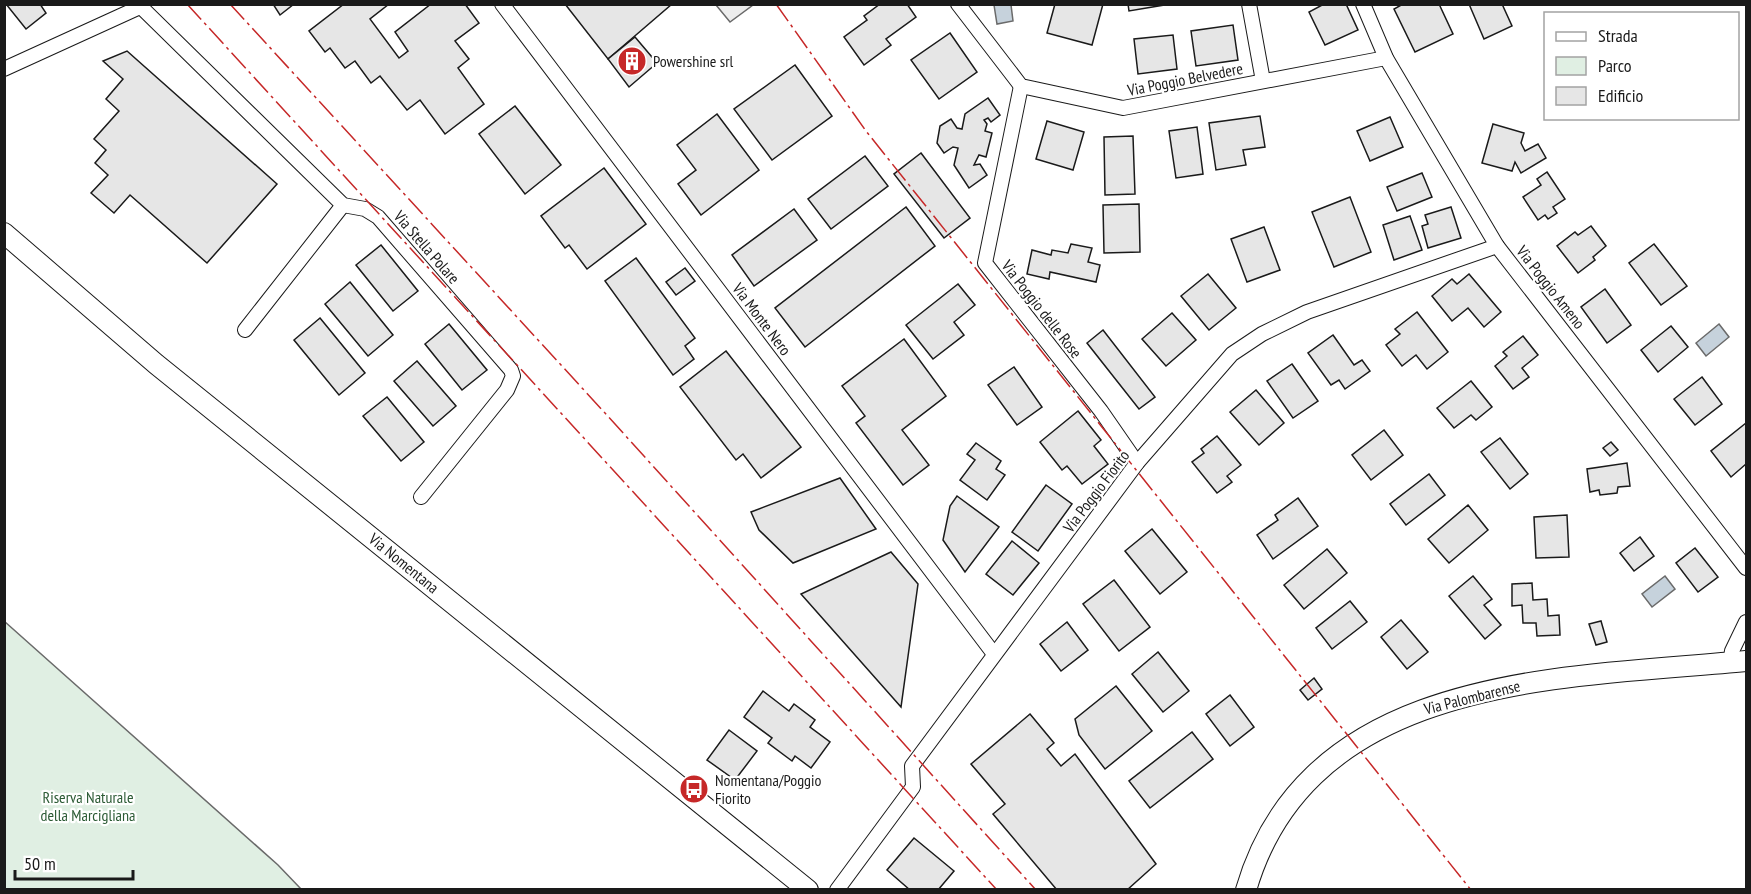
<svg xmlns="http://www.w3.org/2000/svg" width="1751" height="894" viewBox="0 0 1751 894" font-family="'PT Sans Narrow',sans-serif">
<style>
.green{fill:#e0efe3;stroke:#6a6a6a;stroke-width:1.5}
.parking{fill:#ededed;stroke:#6a6a6a;stroke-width:1.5}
.water{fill:#c6d2dc;stroke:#6a6a6a;stroke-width:1.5}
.building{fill:#e6e6e6;stroke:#1a1a1a;stroke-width:1.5}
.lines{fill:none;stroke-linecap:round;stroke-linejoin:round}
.street-casing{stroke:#1a1a1a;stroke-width:16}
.secondary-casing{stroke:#1a1a1a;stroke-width:22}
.street{stroke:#fff;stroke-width:14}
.secondary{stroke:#fff;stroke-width:20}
.power{stroke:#c62828;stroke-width:1.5;stroke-dasharray:21 4.5 3 4.5;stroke-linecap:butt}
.labels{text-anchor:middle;stroke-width:4.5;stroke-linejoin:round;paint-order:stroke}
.poi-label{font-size:16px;fill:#1a1a1a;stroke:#fff;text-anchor:start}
.street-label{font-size:16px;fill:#1a1a1a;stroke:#fff}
.park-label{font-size:16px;fill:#2b5a34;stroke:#fff}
</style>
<rect width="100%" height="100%" fill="#fff"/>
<polygon class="green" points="4,621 278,865 301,889 5,889"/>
<polygon class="parking" points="716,5 753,5 730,22"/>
<g class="water">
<polygon points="994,5 1011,5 1013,21 997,24"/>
<polygon points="1719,324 1729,337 1706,356 1696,343"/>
<polygon points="1665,576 1675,589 1652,607 1642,594"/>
</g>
<g class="building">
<polygon points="6,4 40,4 46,13 26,29"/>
<polygon points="273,4 294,4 280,15"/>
<polygon points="344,4 389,4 370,19 399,58 408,51 395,32 431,4 465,4 479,23 455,41 469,59 458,68 484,104 445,134 420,100 407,110 380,76 371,83 355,61 345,68 330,48 325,52 309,31"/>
<polygon points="565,4 672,4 608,59"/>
<polygon points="880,4 907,4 916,17 886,39 891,45 864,65 844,37 867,20 864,16"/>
<polygon points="1055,4 1103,4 1092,45 1047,33"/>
<polygon points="1128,4 1164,4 1164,5 1129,11"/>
<polygon points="1324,4 1346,4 1358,30 1325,45 1309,12"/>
<polygon points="1403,4 1439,4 1453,34 1415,52 1394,9"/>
<polygon points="1469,4 1502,4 1512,26 1484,39"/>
<polygon points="1233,25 1238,60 1196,66 1191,31"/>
<polygon points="950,33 977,72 939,99 911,60"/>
<polygon points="1173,35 1177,69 1138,74 1134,39"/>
<polygon points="635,37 657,63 629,87 608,59"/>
<polygon points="127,51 277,184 207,263 130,195 114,213 91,193 108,175 95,163 106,150 94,139 119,111 106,99 123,79 103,61"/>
<polygon points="795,65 832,116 772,160 734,109"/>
<polygon points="988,98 1000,115 991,122 988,118 984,120 987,124 985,131 992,133 986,157 979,155 974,165 980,164 987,175 969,188 954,165 958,148 953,147 944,153 937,143 940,126 951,119 957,128 962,129 965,114"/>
<polygon points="515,106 561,165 525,194 479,134"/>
<polygon points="717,114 759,170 701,215 678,184 696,170 677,145"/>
<polygon points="1260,116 1265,147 1243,150 1246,165 1216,170 1209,123"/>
<polygon points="1390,117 1403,147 1370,161 1357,131"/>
<polygon points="1047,121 1084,132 1073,170 1036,159"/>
<polygon points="1493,124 1524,133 1521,143 1525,151 1538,144 1546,158 1521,173 1515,162 1512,171 1482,163"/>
<polygon points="1197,127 1203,174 1176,178 1169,131"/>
<polygon points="1133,136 1135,194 1105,195 1104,137"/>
<polygon points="921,153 970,218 944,238 894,174"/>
<polygon points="865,156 888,186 831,229 808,199"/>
<polygon points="604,168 646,224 587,269 569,245 565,248 541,216"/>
<polygon points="1547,172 1565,199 1553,207 1557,213 1548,219 1545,215 1538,220 1523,197 1541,185 1537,179"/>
<polygon points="1422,173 1432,197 1397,211 1387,187"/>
<polygon points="1350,197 1371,252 1334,267 1312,212"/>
<polygon points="1139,204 1140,252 1104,253 1103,205"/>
<polygon points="906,207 935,246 805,347 775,308"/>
<polygon points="1451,207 1461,238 1428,248 1422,226 1428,224 1425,215"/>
<polygon points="794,209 817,240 754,286 732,255"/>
<polygon points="1410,216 1422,250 1394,260 1383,225"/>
<polygon points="1591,226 1606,246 1593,257 1595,260 1578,273 1557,246 1575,232 1578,235"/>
<polygon points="1264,227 1280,270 1247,282 1231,239"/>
<polygon points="1071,244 1092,248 1088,262 1100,265 1096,282 1050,272 1049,279 1027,274 1032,250 1051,255 1052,250 1068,253"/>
<polygon points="1654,244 1687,286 1661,305 1629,263"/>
<polygon points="381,245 418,291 393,311 356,265"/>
<polygon points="636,258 695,338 685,346 694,359 673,375 605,281"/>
<polygon points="685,268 695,281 676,295 666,282"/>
<polygon points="1208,274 1236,308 1209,330 1181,296"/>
<polygon points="1469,274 1501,312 1484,327 1468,308 1452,321 1432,296 1452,279 1457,284"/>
<polygon points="350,282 393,335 368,356 325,304"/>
<polygon points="958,284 975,305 954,322 964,335 933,359 906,325"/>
<polygon points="1605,289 1631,325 1607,343 1581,307"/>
<polygon points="1417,312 1448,352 1427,369 1416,355 1402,366 1386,345 1400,334 1395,329"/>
<polygon points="1172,313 1196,340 1166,366 1142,339"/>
<polygon points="320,318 365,373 339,395 294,340"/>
<polygon points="449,324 487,370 462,390 425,344"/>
<polygon points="1671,326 1688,347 1658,372 1641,350"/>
<polygon points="1103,330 1155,397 1139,409 1087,343"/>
<polygon points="1333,335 1354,365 1362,360 1370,371 1345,389 1339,380 1331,385 1308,353"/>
<polygon points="1523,336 1538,355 1522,368 1529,377 1513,389 1495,366 1507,356 1503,352"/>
<polygon points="904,339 946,396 902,430 929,465 903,485 856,423 865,416 842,386"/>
<polygon points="726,351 801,447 761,478 743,454 736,460 680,387"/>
<polygon points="417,361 456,406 433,426 394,381"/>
<polygon points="1292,364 1318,401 1293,418 1267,381"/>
<polygon points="1014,367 1042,407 1017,425 988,385"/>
<polygon points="1702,377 1722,404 1695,425 1674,399"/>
<polygon points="1471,381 1492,407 1476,420 1471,415 1454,428 1437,408"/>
<polygon points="1256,390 1284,423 1259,445 1230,412"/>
<polygon points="387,397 424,442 401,461 363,416"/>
<polygon points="1078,411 1101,440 1094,446 1108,464 1082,484 1067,466 1062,470 1040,442"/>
<polygon points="1746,423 1746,464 1731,477 1711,451"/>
<polygon points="1384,430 1403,455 1371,480 1352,455"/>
<polygon points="1217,436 1241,465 1227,476 1232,482 1217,493 1192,462 1204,453 1201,449"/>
<polygon points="1500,438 1528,474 1510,489 1481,452"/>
<polygon points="1611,442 1618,450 1610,456 1603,448"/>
<polygon points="976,443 1001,461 996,469 1005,475 987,500 960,480 975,460 967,454"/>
<polygon points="1627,463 1630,486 1618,487 1617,493 1600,495 1599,490 1590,492 1587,469"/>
<polygon points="1429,474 1445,495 1406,525 1390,504"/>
<polygon points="840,478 876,529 793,563 759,530 751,512"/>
<polygon points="1046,485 1072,504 1038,551 1012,532"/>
<polygon points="957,496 999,527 965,572 943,540 950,506"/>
<polygon points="1298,498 1318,526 1273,559 1257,535 1278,520 1275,515"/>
<polygon points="1468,505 1488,530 1449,563 1428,539"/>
<polygon points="1567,515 1569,557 1536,558 1534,517"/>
<polygon points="1152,529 1187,572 1160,594 1125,551"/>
<polygon points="1640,537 1654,556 1634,571 1620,553"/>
<polygon points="1012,541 1039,563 1013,595 986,574"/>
<polygon points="1695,548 1718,577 1698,592 1676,563"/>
<polygon points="1327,549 1347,573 1304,609 1284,585"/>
<polygon points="891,552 918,584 901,707 801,594"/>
<polygon points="1473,576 1492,599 1484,605 1501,625 1485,639 1449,596"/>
<polygon points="1114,580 1150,627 1119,651 1083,604"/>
<polygon points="1532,583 1533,600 1547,599 1548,616 1559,615 1560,635 1537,636 1536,623 1523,623 1522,605 1512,606 1512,584"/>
<polygon points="1350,601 1367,622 1332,649 1316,628"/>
<polygon points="1401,620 1428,652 1407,669 1381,637"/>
<polygon points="1601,621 1607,642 1596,645 1589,624"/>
<polygon points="1067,622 1088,650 1061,671 1040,644"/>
<polygon points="1158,652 1189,691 1163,712 1132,674"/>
<polygon points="1314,678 1322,689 1308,700 1300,690"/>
<polygon points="1116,686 1152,731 1105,769 1079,735 1075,719"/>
<polygon points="763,691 789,711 794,704 815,720 810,727 830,742 811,768 795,756 792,761 768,743 772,738 744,717"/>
<polygon points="1230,695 1254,727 1230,746 1206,714"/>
<polygon points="1030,714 1054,743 1047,749 1061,766 1075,754 1156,864 1127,890 1057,890 993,814 1005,804 971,764"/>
<polygon points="729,730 757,751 735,780 707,760"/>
<polygon points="1192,732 1213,759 1150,808 1129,781"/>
<polygon points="914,838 954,871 938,890 910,890 887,870"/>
</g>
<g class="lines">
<g class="street-casing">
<g id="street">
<polyline points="138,4 343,205 365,209 378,217 511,370 513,376 507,390 421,497"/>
<polyline points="502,4 994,654"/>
<polyline points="958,4 1021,86 1123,108 1386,58"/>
<polyline points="1249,4 1263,81"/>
<polyline points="1363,4 1386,58 1497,246 1746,568"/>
<polyline points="4,69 140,7"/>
<polyline points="1021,86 985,263 1101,411 1137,463"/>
<polyline points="245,330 343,205"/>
<polyline points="1730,663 1732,651 1746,622"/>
<polyline points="837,890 913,787 912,766 1137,463 1232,354 1262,334 1307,312 1497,246"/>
</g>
</g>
<g class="secondary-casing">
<g id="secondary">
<polyline points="4,233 156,364 808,890"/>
<path d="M1246,890C1309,673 1565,678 1746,661"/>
</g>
</g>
<use href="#street" class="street"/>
<use href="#secondary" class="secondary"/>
<g class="power">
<polyline points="187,4 997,890"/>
<polyline points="230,4 605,413 1036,890"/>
<polyline points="776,4 866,131 1471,890"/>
</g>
</g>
<defs>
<g id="building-disc" transform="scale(1.5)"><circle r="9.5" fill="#c62828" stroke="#fff"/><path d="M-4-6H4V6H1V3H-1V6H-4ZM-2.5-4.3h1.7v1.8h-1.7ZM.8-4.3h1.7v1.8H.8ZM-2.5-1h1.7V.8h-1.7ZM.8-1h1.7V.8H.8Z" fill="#fff"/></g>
<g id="bus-disc" transform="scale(1.5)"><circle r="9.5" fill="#c62828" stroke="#fff"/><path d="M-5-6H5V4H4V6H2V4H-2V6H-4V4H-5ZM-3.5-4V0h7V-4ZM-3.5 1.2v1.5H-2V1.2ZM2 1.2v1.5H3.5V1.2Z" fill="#fff"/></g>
</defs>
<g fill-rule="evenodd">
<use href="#building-disc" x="632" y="61"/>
<use href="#bus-disc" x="694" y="789"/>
</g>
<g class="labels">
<g class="poi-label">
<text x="653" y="67">Powershine srl</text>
<text x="715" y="786">Nomentana/Poggio<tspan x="715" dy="18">Fiorito</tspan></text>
</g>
<g class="street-label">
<text transform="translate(1185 79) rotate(-11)" y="6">Via Poggio Belvedere</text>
<text transform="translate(427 247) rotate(49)" y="6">Via Stella Polare</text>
<text transform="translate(1551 287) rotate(52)" y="6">Via Poggio Ameno</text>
<text transform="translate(1042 309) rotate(52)" y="6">Via Poggio delle Rose</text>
<text transform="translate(762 319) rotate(53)" y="6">Via Monte Nero</text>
<text transform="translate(1096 491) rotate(-53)" y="6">Via Poggio Fiorito</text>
<text transform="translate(404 563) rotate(39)" y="6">Via Nomentana</text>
<text transform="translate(1472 697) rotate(-14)" y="6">Via Palombarense</text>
</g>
<g class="park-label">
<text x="88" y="803">Riserva Naturale<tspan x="88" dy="18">della Marcigliana</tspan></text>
</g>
</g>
<rect width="1751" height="894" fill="none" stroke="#1a1a1a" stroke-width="12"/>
<rect x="1544" y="12" width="195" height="108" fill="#ffffff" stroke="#a3a3a3" stroke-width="1.5"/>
<rect x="1556" y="32" width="30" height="9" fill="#ffffff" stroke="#a3a3a3" stroke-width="1.5"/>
<text x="1598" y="42" font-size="18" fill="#1a1a1a">Strada</text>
<rect x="1556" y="57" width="30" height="18" fill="#e0efe3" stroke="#a3a3a3" stroke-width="1.5"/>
<text x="1598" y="72" font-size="18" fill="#1a1a1a">Parco</text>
<rect x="1556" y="87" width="30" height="18" fill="#e6e6e6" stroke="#a3a3a3" stroke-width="1.5"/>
<text x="1598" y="102" font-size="18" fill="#1a1a1a">Edificio</text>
<path d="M15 870v9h118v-9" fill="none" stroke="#1a1a1a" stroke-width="3"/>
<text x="24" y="870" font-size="18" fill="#1a1a1a" stroke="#ffffff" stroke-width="4.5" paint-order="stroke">50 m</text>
</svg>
